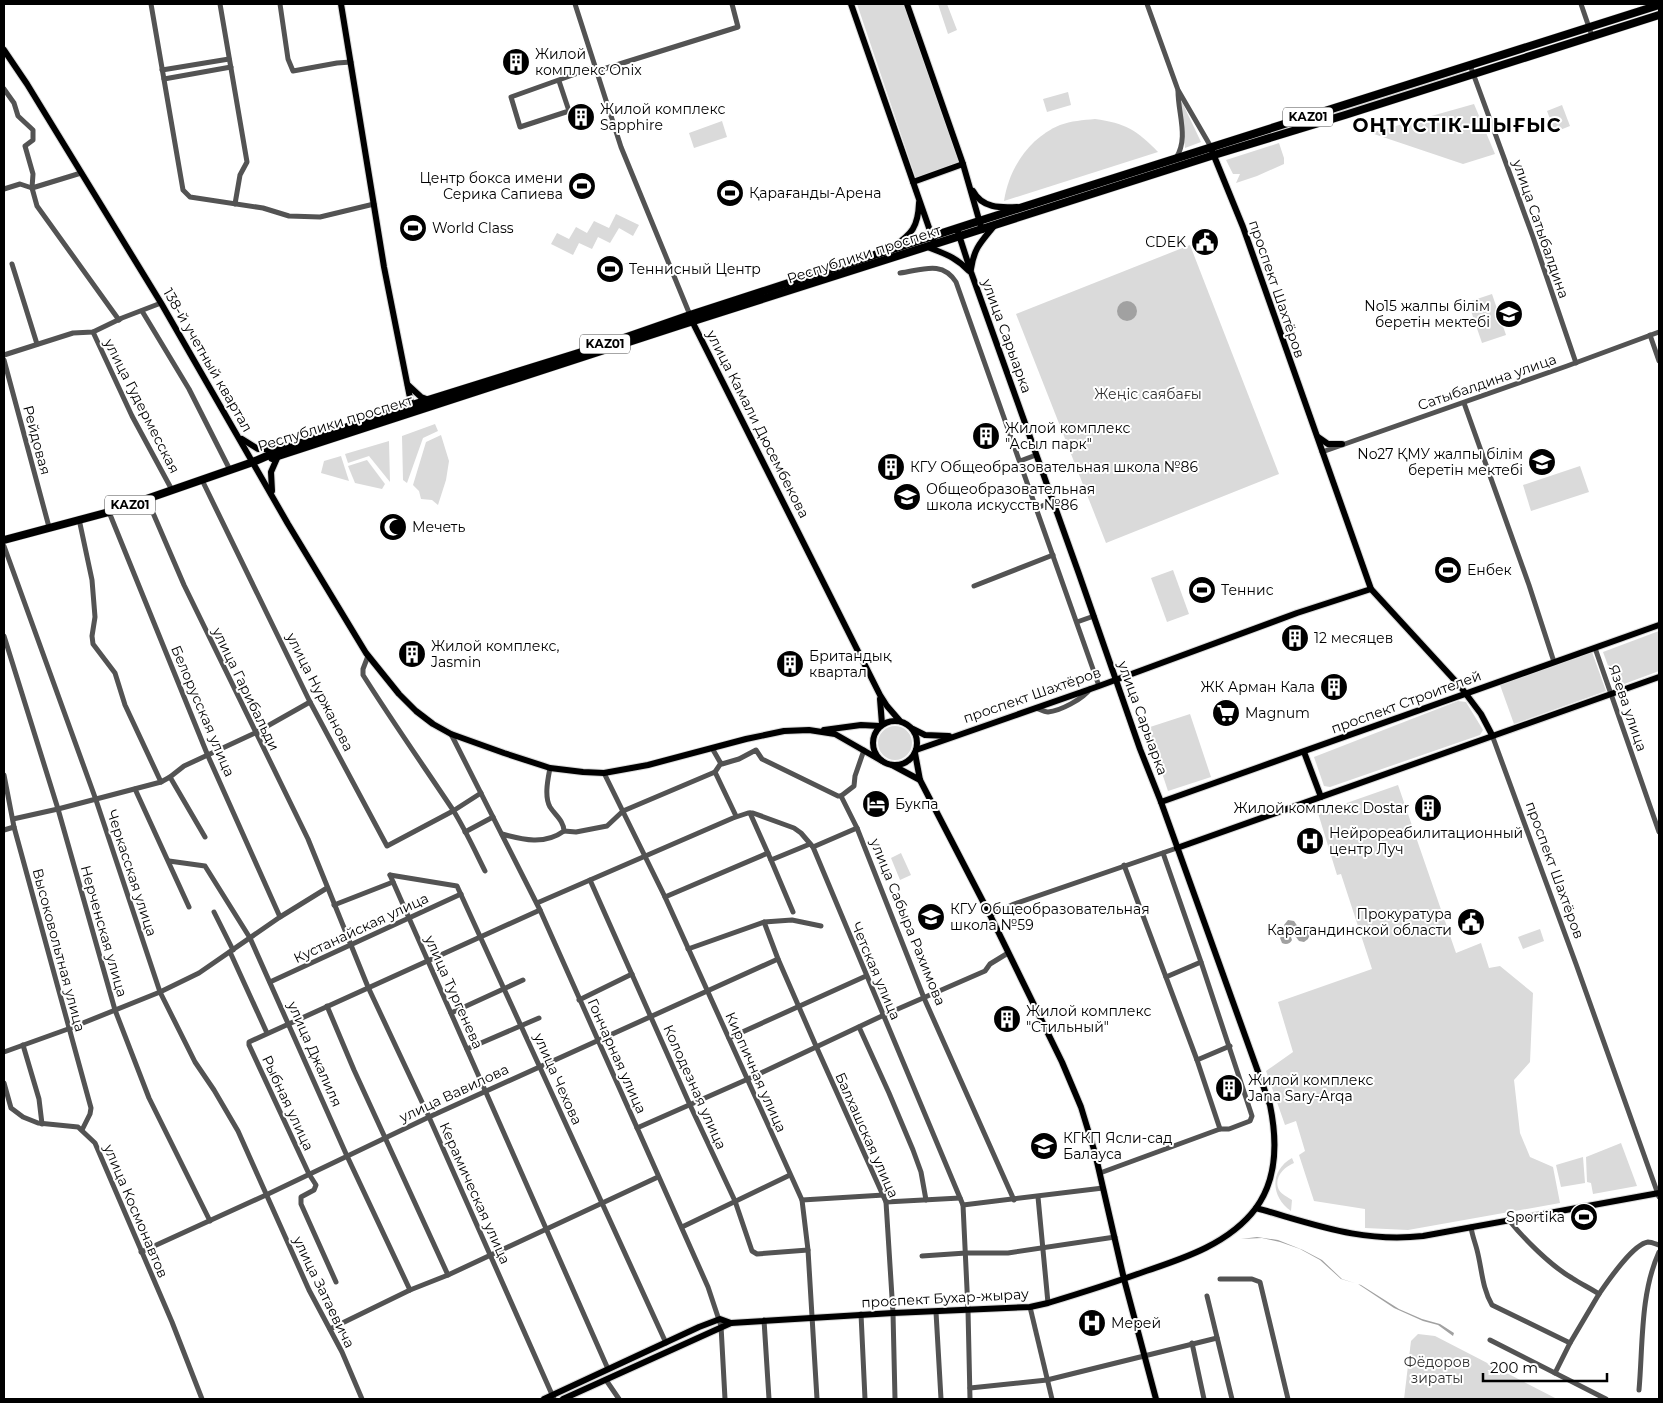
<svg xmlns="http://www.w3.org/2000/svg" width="1663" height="1403" viewBox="0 0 1663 1403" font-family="Montserrat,sans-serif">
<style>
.green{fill:#dadada}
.water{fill:#a1a1a1}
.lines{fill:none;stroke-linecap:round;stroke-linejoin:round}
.major-casing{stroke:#dbdbdb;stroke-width:8}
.highway-casing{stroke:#dbdbdb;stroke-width:9}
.minor{stroke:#535353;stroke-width:5}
.major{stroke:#000;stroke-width:6}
.highway{stroke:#000;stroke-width:8}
.labels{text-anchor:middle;stroke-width:4;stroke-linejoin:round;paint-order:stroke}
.shield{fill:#fff;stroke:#4c4c4c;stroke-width:1}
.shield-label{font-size:12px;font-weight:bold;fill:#000}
.poi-label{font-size:14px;fill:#000;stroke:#fff;text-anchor:start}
.street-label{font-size:14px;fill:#000;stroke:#fff}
.park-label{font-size:14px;fill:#313131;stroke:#fff}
.district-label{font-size:19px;font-weight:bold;letter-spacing:1px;fill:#000;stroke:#fff}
</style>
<rect width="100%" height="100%" fill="#fff"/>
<g class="green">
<polygon points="857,4 904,4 960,165 916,179"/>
<polygon points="938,4 947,4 957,30 948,34"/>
<polygon points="1466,71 1467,73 1225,149 1224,147"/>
<polygon points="1068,92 1071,105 1047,112 1043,99"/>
<polygon points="1182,102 1201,142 1185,148 1180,104"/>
<polygon points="1474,104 1495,154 1463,164 1371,133"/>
<polygon points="1562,105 1570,126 1555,132 1547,111"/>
<path d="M1095,119C1125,123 1137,130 1158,152L1004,201C1009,168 1029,138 1060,125C1071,121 1083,120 1095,119Z"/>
<polygon points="722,121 727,137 694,148 689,133"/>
<polygon points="1279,143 1284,158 1284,164 1257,176 1236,183 1240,174 1233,174 1226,160"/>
<polygon points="616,214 639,225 633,236 619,228 610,243 598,237 592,249 579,243 573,255 551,244 557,233 569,239 576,227 587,233 594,221 609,228"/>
<polygon points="1190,245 1279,474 1106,543 1016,314"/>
<polygon points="1492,294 1506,335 1482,343 1468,302"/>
<polygon points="435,424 438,431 423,438 407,483 403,480 402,436"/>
<polygon points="441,435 449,461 446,480 438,505 432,500 421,499 419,491 413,485 426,442"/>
<polygon points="389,441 390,482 369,456 348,463 345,454"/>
<polygon points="341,456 349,481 321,473 324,461"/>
<polygon points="367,460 385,484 382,489 355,483 348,466"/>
<polygon points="1580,466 1589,492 1531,511 1523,485"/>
<polygon points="1173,570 1189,614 1167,622 1151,578"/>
<polygon points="1659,631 1659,671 1616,687 1603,652"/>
<polygon points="1592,652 1606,691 1514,724 1500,685"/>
<polygon points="1458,701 1466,702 1483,730 1480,735 1330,787 1324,786 1314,757"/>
<polygon points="1190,714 1211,777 1168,791 1147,728"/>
<circle cx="895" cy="743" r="17"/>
<polygon points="1398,785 1456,953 1481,943 1489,968 1500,966 1533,993 1530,1062 1514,1080 1520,1133 1530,1157 1553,1167 1560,1203 1408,1230 1365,1228 1365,1209 1314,1201 1299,1155 1305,1151 1296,1121 1285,1125 1266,1071 1293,1052 1278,1002 1372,969 1341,874 1337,875 1318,813"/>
<polygon points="901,853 911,875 900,880 891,858"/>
<polygon points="1540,929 1544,941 1523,949 1518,937"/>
<polygon points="1621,1143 1637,1186 1593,1194 1591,1183 1587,1182 1586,1157"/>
<polygon points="1583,1157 1585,1183 1561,1187 1556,1165"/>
<path d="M1292,1158L1294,1163C1284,1167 1273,1178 1279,1190C1282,1195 1288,1197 1292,1200L1291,1211C1271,1197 1269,1171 1292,1158Z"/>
<polygon points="1418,1334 1435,1336 1557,1399 1404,1399 1411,1341"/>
</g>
<g class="water">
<circle cx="1127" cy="311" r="10"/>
<path d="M1288,920L1294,921L1298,927C1306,925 1313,930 1308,939L1304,942L1299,941L1293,933L1290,934L1292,940C1290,944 1286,945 1282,943L1280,938L1282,935L1286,932L1284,925Z"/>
<polygon points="1257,1237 1278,1240 1303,1250 1322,1260 1342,1279 1361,1285 1399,1309 1422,1319 1440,1324 1454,1333 1453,1336 1438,1325 1423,1321 1394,1308 1358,1284 1341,1279 1320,1260 1300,1249 1280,1242 1262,1238 1241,1239"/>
</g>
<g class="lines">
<g class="major-casing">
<g id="major">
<polyline points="341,4 384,267 412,408"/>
<polyline points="851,4 935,245"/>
<polyline points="907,4 963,164 982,230"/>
<polyline points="4,50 27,84 161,303 288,524 366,653 399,694 416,711 433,724 451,734 504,753 550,768 583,772 604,773 648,765 746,739 784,731 809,730 835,734 882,761"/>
<polyline points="1212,151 1243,227 1371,589 1460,686 1481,714 1492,735"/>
<polyline points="913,182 963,164"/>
<path d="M973,191C982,208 1000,208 1017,207"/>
<path d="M893,247C912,234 918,227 919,203"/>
<path d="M928,247C945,254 956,257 969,271"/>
<path d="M971,269C974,248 981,242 994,226"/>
<polyline points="691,319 880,695 887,706 900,721"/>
<polyline points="408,385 421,397 429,400"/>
<polyline points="1318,437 1328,444 1342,444"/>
<polyline points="242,439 258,449 279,449"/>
<polyline points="272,491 271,472 278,456"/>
<polyline points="880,699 882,724"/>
<circle cx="895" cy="743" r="22"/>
<polyline points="913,729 925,735 949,736"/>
<polyline points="824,730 861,725 880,726"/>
<polyline points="916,750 1099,686 1297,613 1371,589"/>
<polyline points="1304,752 1321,797"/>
<polyline points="915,753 920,780 990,915 1062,1062 1081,1107 1095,1153 1124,1279 1156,1399"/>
<polyline points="892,765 920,780"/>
<polyline points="1161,802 1659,625"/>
<polyline points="1177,848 1659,677"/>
<path d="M1256,1208C1314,1224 1361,1243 1423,1236L1659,1193"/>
<polyline points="544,1399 699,1327 720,1319 731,1323"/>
<path d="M563,1399L731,1323L893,1313L1030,1307L1048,1303C1081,1293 1113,1283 1146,1271C1185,1258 1230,1243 1256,1208C1278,1178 1277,1139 1270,1105L1161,802L1140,749L1079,574L971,272L958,232"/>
</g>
</g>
<g class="highway-casing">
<g id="highway">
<polyline points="272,458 681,325 1214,155 1345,115 1659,15"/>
<polyline points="4,540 109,512 253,462 283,449 412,405 601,346 690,315 979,221 1659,5"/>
</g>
</g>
<g class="minor">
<polyline points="151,4 183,190 190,197 263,208 289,216 320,217 374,204"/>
<polyline points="220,4 247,162 240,175 235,204"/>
<polyline points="280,4 288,59 293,71 337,63 351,62"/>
<polyline points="575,4 621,147 690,315"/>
<polyline points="1147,4 1178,90 1211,147"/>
<polyline points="1581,4 1592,36"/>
<polyline points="1470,65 1533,237 1576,363"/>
<polyline points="162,70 229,59"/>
<polyline points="597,71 738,27 732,4"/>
<polyline points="164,79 231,67"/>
<polyline points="559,81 569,111 520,127 511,97 595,67"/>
<polyline points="4,89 14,103 18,116 33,130 33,140 25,146 33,174 32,188 37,206 119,320"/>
<path d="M1176,158C1189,138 1178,114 1178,91"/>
<polyline points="4,189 20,184 32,188 81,173"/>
<polyline points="12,264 37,344"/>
<path d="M900,273C922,270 942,260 956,282L1099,686"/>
<polyline points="142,311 189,389 230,470"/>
<polyline points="93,332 132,416 172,490"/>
<polyline points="1650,335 1659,361"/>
<polyline points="4,355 73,333 93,332 122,318 161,303"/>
<polyline points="4,360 49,527"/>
<polyline points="1464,403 1529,585 1554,662"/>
<polyline points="1322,452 1567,366 1659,332"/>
<polyline points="1020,461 1036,455"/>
<polyline points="202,480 310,702 387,846 453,811 481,793"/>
<polyline points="147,499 184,585 308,839 368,987 429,1117 554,1399"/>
<polyline points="1036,508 1053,502"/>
<polyline points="109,512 208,756 280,917"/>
<polyline points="79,519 92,580 95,617 92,636 93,644 115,673 125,705 161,782"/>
<polyline points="4,546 96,800 160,992 195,1062 214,1090 238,1131 309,1290 342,1352 362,1399"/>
<polyline points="974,586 1053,555"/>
<polyline points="1077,622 1094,616"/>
<polyline points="4,636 58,809 115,1010 149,1098 210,1221"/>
<polyline points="1595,648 1659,832"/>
<path d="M368,656L363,669V675C392,721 423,765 453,810C465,829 475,851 485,871"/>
<path d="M1036,708C1039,709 1044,712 1048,712C1060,711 1083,699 1090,689"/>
<polyline points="451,734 540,910 708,1287 721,1326 725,1399"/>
<polyline points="1492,735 1576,964 1659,1197"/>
<polyline points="712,748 720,762 722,764 739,759 756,750 762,759 838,796 841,796 857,828 924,998 1014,1200"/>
<polyline points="715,772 736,816"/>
<polyline points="604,773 665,897 802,1200 808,1250 817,1399"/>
<polyline points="4,775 14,827 91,1108 90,1114 82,1130"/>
<polyline points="170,777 205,837"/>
<polyline points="135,789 189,907"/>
<polyline points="841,796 854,786 855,776 864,750"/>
<polyline points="750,813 771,860 810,844"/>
<polyline points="13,819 58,809 161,782 170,777 184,766 255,733 310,702"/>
<polyline points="4,830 14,827"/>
<polyline points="564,831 576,832 607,826 623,811 715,772 721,763"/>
<polyline points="465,832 493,817"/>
<path d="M502,834C523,840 545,845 564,831C564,821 555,815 550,807C544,796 548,779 550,768"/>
<polyline points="813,847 857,828"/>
<polyline points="1163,853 1201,962 1166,977"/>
<polyline points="771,860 793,912"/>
<polyline points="169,861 205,866 250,938 347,1156 410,1290"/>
<polyline points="390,875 457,886 666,1343"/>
<polyline points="390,875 608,1369"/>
<polyline points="590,880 690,1105 735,1201 752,1251 757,1254 808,1250"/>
<polyline points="665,897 768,853"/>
<polyline points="537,903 733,818 748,813 753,813 794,828 801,833 813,847 963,1205 968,1310 970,1399"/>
<polyline points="334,905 393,882"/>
<polyline points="214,912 233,950"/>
<polyline points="990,915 1014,904 1177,848"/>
<polyline points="764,922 778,959 816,1046 886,1202 893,1313 895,1399"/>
<polyline points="688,949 764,922 792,920 821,926"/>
<polyline points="230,952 267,1033"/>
<polyline points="1201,962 1252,1116 1250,1121 1229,1129 1220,1129"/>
<polyline points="270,982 461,894"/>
<polyline points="579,1000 632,974"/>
<polyline points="327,1006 354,1070 448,1275"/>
<polyline points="451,1013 523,980"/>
<polyline points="859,1027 889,1093 913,1150 921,1172 926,1200"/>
<polyline points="729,1038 866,976"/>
<polyline points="23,1045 39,1099 42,1124"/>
<polyline points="467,1049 539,1018"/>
<polyline points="4,1052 68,1029 160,992 199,973 280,917 327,888"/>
<polyline points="1197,1060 1230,1046"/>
<polyline points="4,1083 11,1108 23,1117 38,1123 78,1127 95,1143 172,1322 202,1399"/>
<polyline points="637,1128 748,1079 884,1015 985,971 990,964 1008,953"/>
<polyline points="1100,1173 1220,1129 1197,1060 1124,865"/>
<polyline points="1038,1197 1048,1303"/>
<polyline points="802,1200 884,1195"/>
<polyline points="886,1202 960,1198"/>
<polyline points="963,1205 1103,1188"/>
<path d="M1508,1219C1523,1238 1551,1266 1572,1278C1581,1284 1590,1288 1599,1294C1608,1281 1633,1244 1648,1242C1651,1242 1656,1244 1659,1245"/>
<polyline points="682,1227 790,1175"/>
<path d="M1471,1227C1472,1235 1475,1242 1477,1250C1482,1269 1482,1288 1492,1305L1570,1343L1599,1294"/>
<polyline points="141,1252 266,1195 429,1117 778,959"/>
<polyline points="922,1256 966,1253 1008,1253 1115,1237"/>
<polyline points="1220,1279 1252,1279 1260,1282 1288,1399"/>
<polyline points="336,1282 301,1204 301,1197 314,1190 316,1185 309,1174 249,1045 249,1042 540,910"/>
<polyline points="1207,1296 1232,1399"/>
<polyline points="1030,1307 1052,1399"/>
<polyline points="936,1312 941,1399"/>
<polyline points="861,1314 865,1399"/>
<polyline points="764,1320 769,1399"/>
<polyline points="330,1329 410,1290 448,1275 658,1177"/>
<polyline points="1490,1340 1606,1399"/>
<polyline points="1192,1343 1204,1399"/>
<polyline points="1555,1373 1570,1343"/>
<polyline points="606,1380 619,1399"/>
<polyline points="970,1388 1047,1380 1217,1338"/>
<path d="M1639,1390C1643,1345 1640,1294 1659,1252"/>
</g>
<use href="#major" class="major"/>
<use href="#highway" class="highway"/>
</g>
<defs>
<g id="building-disc" transform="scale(1.4375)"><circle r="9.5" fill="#000" stroke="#fff"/><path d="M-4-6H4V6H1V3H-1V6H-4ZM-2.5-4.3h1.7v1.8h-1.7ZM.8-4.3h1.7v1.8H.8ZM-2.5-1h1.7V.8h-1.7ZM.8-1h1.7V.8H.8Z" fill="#fff"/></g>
<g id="stadium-disc" transform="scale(1.4375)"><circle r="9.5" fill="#000" stroke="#fff"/><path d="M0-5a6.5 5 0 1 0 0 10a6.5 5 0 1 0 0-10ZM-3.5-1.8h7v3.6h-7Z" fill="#fff"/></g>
<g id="civic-disc" transform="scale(1.4375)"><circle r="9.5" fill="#000" stroke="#fff"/><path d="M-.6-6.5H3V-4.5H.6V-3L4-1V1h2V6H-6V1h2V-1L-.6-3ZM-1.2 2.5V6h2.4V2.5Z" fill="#fff"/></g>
<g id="school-disc" transform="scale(1.4375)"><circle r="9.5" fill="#000" stroke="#fff"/><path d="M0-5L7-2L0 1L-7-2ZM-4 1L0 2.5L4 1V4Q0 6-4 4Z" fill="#fff"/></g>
<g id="mosque-disc" transform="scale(1.4375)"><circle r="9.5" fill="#000" stroke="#fff"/><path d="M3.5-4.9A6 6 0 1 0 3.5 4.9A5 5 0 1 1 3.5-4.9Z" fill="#fff"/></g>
<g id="supermarket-disc" transform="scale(1.4375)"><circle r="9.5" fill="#000" stroke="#fff"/><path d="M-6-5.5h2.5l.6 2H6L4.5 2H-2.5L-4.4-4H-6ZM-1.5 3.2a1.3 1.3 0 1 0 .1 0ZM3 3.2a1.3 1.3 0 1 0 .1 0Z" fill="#fff"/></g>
<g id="hotel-disc" transform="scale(1.4375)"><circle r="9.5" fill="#000" stroke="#fff"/><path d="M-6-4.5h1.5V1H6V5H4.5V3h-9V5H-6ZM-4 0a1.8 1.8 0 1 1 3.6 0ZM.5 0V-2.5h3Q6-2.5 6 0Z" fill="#fff"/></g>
<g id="hospital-disc" transform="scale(1.4375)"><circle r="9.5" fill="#000" stroke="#fff"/><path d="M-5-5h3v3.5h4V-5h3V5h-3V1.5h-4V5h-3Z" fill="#fff"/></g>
</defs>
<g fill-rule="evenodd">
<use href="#building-disc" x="516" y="62"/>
<use href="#building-disc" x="581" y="117"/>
<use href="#stadium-disc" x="582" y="186"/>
<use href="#stadium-disc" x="730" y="193"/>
<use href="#stadium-disc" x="413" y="228"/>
<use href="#civic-disc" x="1205" y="242"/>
<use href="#stadium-disc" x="610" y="269"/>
<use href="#school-disc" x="1509" y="314"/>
<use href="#building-disc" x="986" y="436"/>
<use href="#school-disc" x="1542" y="462"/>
<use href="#building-disc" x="891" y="467"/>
<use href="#school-disc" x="907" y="497"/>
<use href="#mosque-disc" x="393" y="527"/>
<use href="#stadium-disc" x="1448" y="570"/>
<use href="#stadium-disc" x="1202" y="590"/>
<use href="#building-disc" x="1295" y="638"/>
<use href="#building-disc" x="412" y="654"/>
<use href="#building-disc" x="790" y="664"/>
<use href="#building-disc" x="1334" y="687"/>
<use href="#supermarket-disc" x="1226" y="713"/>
<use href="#hotel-disc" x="876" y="804"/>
<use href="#building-disc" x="1428" y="808"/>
<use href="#hospital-disc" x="1310" y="841"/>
<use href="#school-disc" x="931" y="917"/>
<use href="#civic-disc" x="1471" y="922"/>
<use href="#building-disc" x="1007" y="1019"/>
<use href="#building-disc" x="1229" y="1088"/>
<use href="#school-disc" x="1044" y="1146"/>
<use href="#stadium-disc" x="1584" y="1217"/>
<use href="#hospital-disc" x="1092" y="1323"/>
</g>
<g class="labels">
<g class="shield">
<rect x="1283" y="107.5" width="50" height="19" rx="4"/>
<rect x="580" y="334.5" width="50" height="19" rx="4"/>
<rect x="105" y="495.5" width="50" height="19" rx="4"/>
</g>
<g class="shield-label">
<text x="1308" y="121">KАZ01</text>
<text x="605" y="348">KАZ01</text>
<text x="130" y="509">KАZ01</text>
</g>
<g class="poi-label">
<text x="535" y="59">Жилой<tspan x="535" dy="16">комплекс Onix</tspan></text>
<text x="600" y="114">Жилой комплекс<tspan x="600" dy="16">Sapphire</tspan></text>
<text x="563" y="183" text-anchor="end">Центр бокса имени<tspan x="563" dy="16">Серика Сапиева</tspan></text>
<text x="749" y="198">Қарағанды-Арена</text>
<text x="432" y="233">World Class</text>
<text x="1186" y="247" text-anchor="end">CDEK</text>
<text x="629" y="274">Теннисный Центр</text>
<text x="1490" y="311" text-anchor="end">No15 жалпы білім<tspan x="1490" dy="16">беретін мектебі</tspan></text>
<text x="1005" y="433">Жилой комплекс<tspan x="1005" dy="16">"Асыл парк"</tspan></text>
<text x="1523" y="459" text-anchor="end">No27 ҚМУ жалпы білім<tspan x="1523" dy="16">беретін мектебі</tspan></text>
<text x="910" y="472">КГУ Общеобразовательная школа №86</text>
<text x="926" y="494">Общеобразовательная<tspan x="926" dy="16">школа искусств №86</tspan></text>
<text x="412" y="532">Мечеть</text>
<text x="1467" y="575">Енбек</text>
<text x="1221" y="595">Теннис</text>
<text x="1314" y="643">12 месяцев</text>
<text x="431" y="651">Жилой комплекс,<tspan x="431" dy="16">Jasmin</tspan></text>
<text x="809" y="661">Британдық<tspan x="809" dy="16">квартал</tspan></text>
<text x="1315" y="692" text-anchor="end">ЖК Арман Кала</text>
<text x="1245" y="718">Magnum</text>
<text x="895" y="809">Букпа</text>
<text x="1409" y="813" text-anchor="end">Жилой комплекс Dostar</text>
<text x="1329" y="838">Нейрореабилитационный<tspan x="1329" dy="16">центр Луч</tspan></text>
<text x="950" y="914">КГУ Общеобразовательная<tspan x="950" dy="16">школа №59</tspan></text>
<text x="1452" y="919" text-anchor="end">Прокуратура<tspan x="1452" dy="16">Карагандинской области</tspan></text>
<text x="1026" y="1016">Жилой комплекс<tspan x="1026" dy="16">"Стильный"</tspan></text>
<text x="1248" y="1085">Жилой комплекс<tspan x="1248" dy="16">Jana Sary-Arqa</tspan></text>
<text x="1063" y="1143">КГКП Ясли-сад<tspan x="1063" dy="16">Балауса</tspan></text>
<text x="1565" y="1222" text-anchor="end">Sportika</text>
<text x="1111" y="1328">Мерей</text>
</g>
<g class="street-label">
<text transform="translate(1541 229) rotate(71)" y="5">улица Сатыбалдина</text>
<text transform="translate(864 254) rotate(-18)" y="5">Республики проспект</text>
<text transform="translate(1277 289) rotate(71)" y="5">проспект Шахтёров</text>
<text transform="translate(1007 336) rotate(70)" y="5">улица Сарыарка</text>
<text transform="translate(208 360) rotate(60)" y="5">138-й учетный квартал</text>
<text transform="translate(1487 382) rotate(-19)" y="5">Сатыбалдина улица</text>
<text transform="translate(142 406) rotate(63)" y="5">улица Гудермесская</text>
<text transform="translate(335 423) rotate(-17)" y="5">Республики проспект</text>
<text transform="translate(758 424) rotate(63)" y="5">улица Камали Дюсембекова</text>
<text transform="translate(37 440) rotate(75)" y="5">Рейдовая</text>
<text transform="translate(246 689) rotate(64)" y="5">улица Гарибальди</text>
<text transform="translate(320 692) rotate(63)" y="5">улица Нуржанова</text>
<text transform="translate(1032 695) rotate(-19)" y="5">проспект Шахтёров</text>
<text transform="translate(1406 702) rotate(-20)" y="5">проспект Строителей</text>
<text transform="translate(1628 708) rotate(71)" y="5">Язева улица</text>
<text transform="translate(203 711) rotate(67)" y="5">Белорусская улица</text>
<text transform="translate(1143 718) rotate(70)" y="5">улица Сарыарка</text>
<text transform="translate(1555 870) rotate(70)" y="5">проспект Шахтёров</text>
<text transform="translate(132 873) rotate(72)" y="5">Черкасская улица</text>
<text transform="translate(908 922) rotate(68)" y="5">улица Сабыра Рахимова</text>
<text transform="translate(361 928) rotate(-25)" y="5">Кустанайская улица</text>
<text transform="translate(104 931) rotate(74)" y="5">Нерченская улица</text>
<text transform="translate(59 950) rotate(75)" y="5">Высоковольтная улица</text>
<text transform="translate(876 971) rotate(67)" y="5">Четская улица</text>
<text transform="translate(454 992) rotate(66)" y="5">улица Тургенева</text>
<text transform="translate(315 1054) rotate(66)" y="5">улица Джалиля</text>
<text transform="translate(617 1056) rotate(66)" y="5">Гончарная улица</text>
<text transform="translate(756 1072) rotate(66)" y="5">Кирпичная улица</text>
<text transform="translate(558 1079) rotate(66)" y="5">улица Чехова</text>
<text transform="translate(695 1087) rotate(66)" y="5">Колодезная улица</text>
<text transform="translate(454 1093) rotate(-25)" y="5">улица Вавилова</text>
<text transform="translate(288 1103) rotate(65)" y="5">Рыбная улица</text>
<text transform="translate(867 1135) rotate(66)" y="5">Балхашская улица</text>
<text transform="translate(475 1193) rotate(66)" y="5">Керамическая улица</text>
<text transform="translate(136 1211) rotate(67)" y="5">улица Космонавтов</text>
<text transform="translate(324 1292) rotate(64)" y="5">улица Затаевича</text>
<text transform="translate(945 1298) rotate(-3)" y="5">проспект Бухар-жырау</text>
</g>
<g class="park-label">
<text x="1148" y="399">Жеңіс саябағы</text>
<text x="1437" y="1367">Фёдоров<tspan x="1437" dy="16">зираты</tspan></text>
</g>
<g class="district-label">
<text x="1457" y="132">ОҢТҮСТІК-ШЫҒЫС</text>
</g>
</g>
<rect width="1663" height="1403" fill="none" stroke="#000000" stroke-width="10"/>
<path d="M1483 1373v8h124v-8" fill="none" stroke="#000000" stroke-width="2.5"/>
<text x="1490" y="1373" font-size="15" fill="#000000" stroke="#ffffff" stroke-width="4" paint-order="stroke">200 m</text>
</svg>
